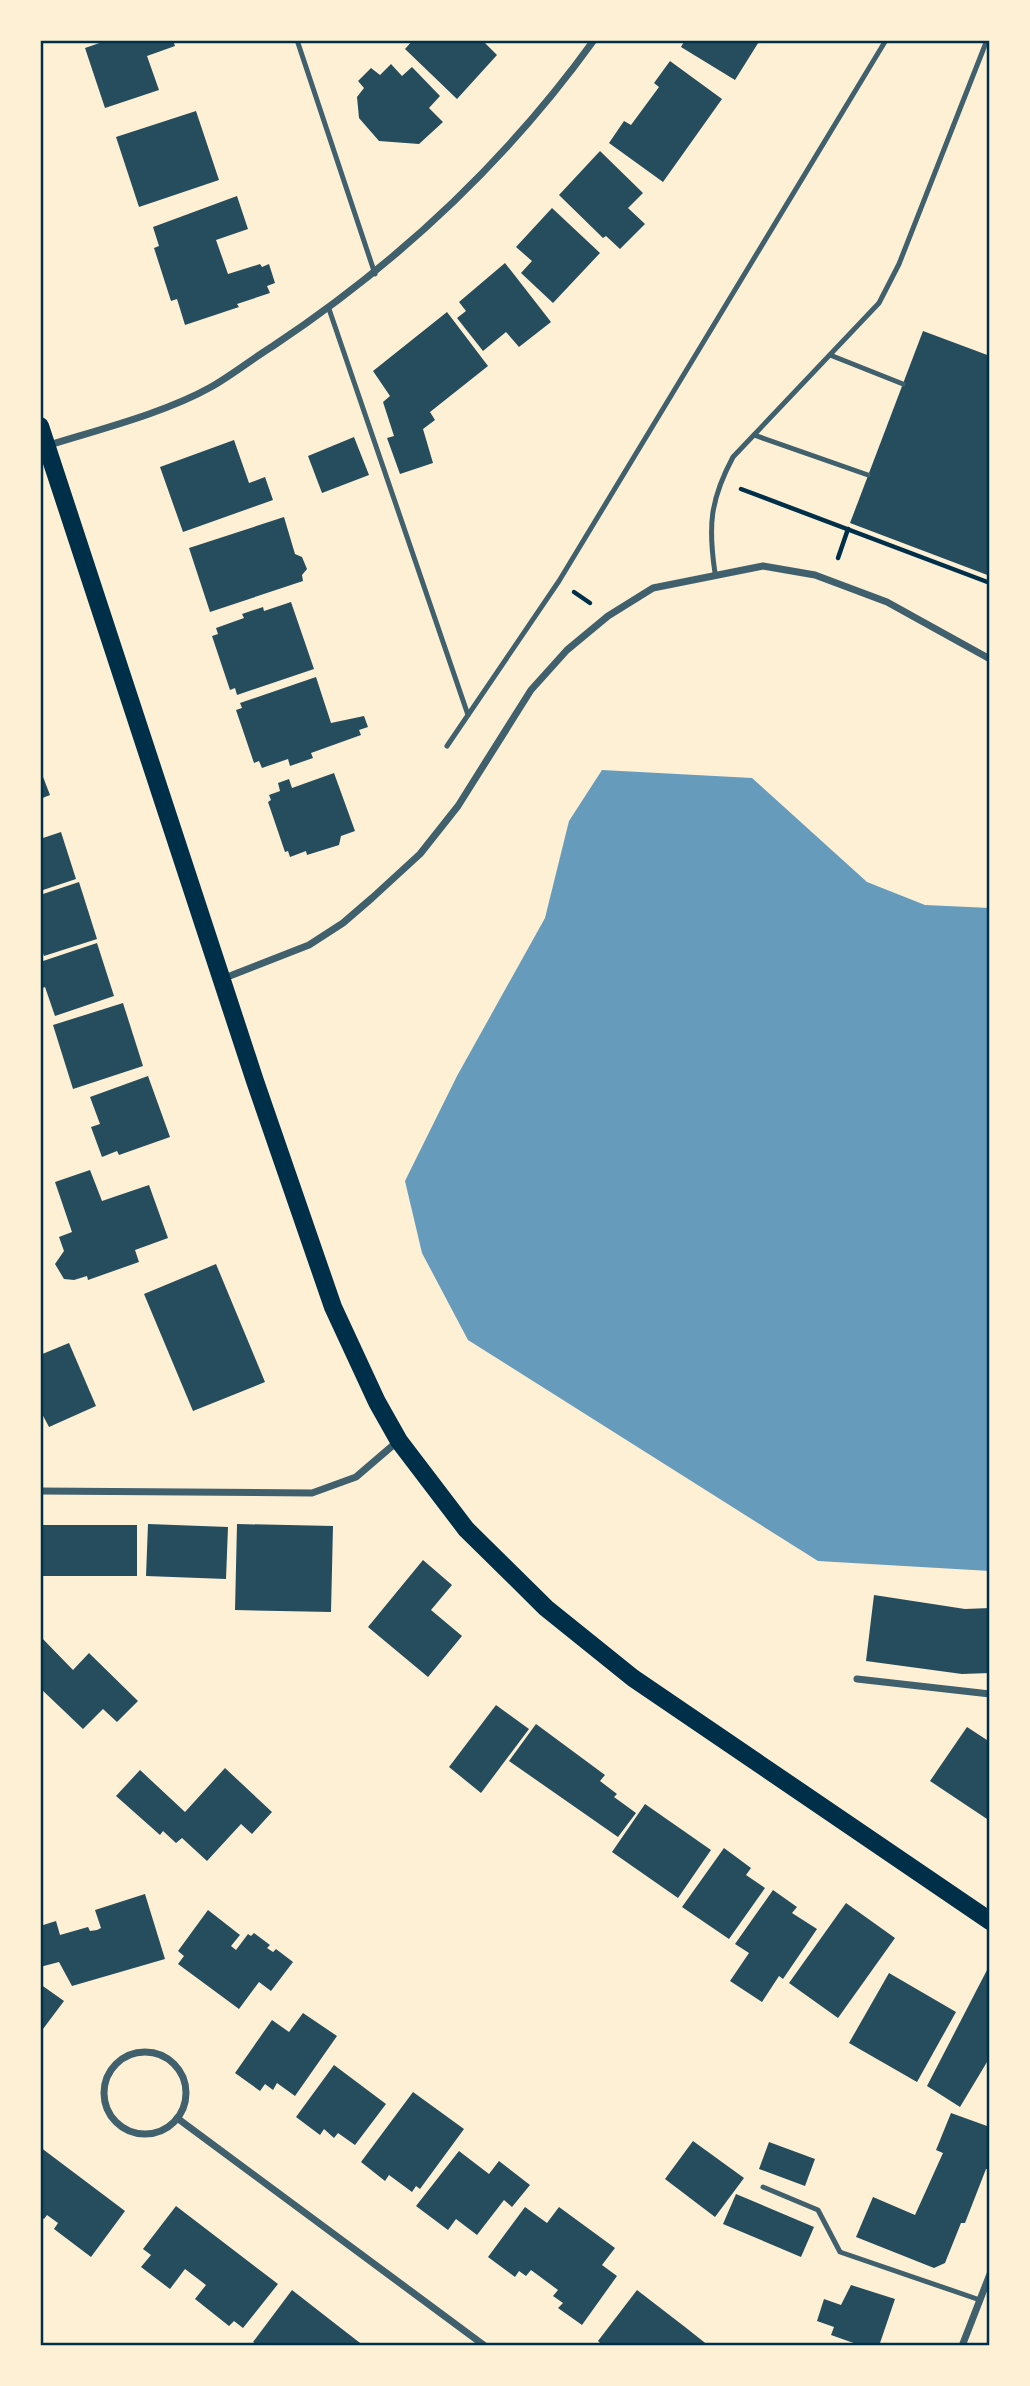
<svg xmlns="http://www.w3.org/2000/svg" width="1030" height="2386" viewBox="0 0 1030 2386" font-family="Georgia,serif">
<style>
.water{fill:#669bbc}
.building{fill:#264d5e}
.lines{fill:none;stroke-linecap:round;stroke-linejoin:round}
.path{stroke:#003049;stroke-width:4.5}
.service{stroke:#3f606c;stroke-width:5}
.minor{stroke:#3f606c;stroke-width:7}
.primary{stroke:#003049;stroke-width:18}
.neatline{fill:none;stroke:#003049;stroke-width:2.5}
</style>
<rect width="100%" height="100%" fill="#fdf0d5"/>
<polygon class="water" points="602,770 752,778 867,882 925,905 990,908 990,1571 818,1561 468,1340 422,1253 405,1181 457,1076 545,918 569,821"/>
<g class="building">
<polygon points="108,40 173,40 175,46 147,56 159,90 105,108 85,48"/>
<polygon points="413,40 434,43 437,40 482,40 497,55 457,99 405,49"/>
<polygon points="685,40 760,40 735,80 681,47"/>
<polygon points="670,61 722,99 663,182 609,143 624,121 631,125 659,87 654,83"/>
<polygon points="391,64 402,76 412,67 440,96 429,108 443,122 419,144 379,141 359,118 357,97 364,88 358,81 371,68 380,75"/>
<polygon points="196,111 219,180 139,207 116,137"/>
<polygon points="600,151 643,193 628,208 645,224 620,249 606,236 603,238 559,195"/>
<polygon points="237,196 248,229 216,240 228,274 260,264 262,267 269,264 275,283 267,286 270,293 237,304 239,307 185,325 177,299 171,301 154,248 159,246 153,227"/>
<polygon points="552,208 600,253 553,303 521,273 532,261 516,247"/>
<polygon points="505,263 551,322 519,347 506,332 483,351 457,318 466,311 459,302"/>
<polygon points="447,312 488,366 430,412 435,420 423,429 433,463 400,474 387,438 394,436 383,402 390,396 373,371"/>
<polygon points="923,331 990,356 990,576 850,523"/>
<polygon points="354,437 369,475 322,493 308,456"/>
<polygon points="234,440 249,483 265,477 273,500 183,532 160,467"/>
<polygon points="284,517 295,554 302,557 307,569 302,575 303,581 210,612 189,548"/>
<polygon points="291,602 314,669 237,695 235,688 230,690 212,636 218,634 216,628 244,618 242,614 263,607 264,611"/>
<polygon points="316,677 331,723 364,716 368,727 359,730 361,735 311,753 313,758 290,766 288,759 262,768 259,761 254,763 236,710 242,708 240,703"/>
<polygon points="40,769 50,795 40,799"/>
<polygon points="334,773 355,831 341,836 339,845 307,855 306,851 290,857 288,851 285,852 268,802 271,800 269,795 280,791 278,783 289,779 292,788"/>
<polygon points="61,832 76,879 40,891 40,839"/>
<polygon points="79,882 97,939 44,956 40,946 40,895"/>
<polygon points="97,943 114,996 55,1016 45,987 40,989 40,962"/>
<polygon points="123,1003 143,1066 73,1089 53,1025"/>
<polygon points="148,1076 170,1137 119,1155 117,1151 102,1157 91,1127 100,1124 90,1097"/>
<polygon points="90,1170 102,1201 149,1185 168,1238 135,1250 139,1262 88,1280 87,1276 74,1280 64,1279 55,1264 64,1251 59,1237 72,1232 55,1182"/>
<polygon points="216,1264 265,1382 193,1411 144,1294"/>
<polygon points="69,1343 96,1406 49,1427 40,1410 40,1355"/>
<polygon points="148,1524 228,1527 226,1579 146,1576"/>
<polygon points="237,1524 333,1526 331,1612 235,1610"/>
<rect x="40" y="1525" width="97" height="51"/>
<polygon points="423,1560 452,1585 431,1610 462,1636 428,1677 368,1627"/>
<polygon points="874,1595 965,1609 990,1608 990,1673 962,1674 866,1661"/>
<polygon points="40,1636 73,1670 89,1653 138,1701 117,1722 103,1709 83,1729 40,1688"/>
<polygon points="496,1705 529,1729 481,1793 449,1767"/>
<polygon points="536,1724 605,1775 600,1781 617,1794 614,1797 636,1813 618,1837 509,1761"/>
<polygon points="967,1727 990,1742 990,1821 930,1781"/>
<polygon points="225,1768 272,1812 252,1834 241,1824 207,1861 182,1838 176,1843 163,1831 160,1835 116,1796 140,1770 185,1812"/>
<polygon points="645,1804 711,1850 678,1898 612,1852"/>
<polygon points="724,1848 751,1868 746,1875 765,1888 729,1939 682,1907"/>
<polygon points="773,1890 797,1907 792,1913 817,1929 783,1979 779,1976 762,2002 730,1981 749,1953 735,1944"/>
<polygon points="145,1894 165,1959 72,1986 59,1962 40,1967 40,1926 56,1921 60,1935 88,1927 90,1931 97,1930 101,1928 95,1910"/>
<polygon points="846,1903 895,1938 838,2018 789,1983"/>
<polygon points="208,1910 240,1935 231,1946 236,1950 248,1934 251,1936 254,1933 270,1945 267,1948 273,1952 276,1949 293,1962 271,1991 259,1982 239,2009 178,1964 184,1956 178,1951"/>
<polygon points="987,1970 990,2057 960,2107 927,2086"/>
<polygon points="889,1973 956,2012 917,2082 849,2043"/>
<polygon points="40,1984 64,2001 40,2033"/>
<polygon points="303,2013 337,2036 295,2096 277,2083 273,2090 265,2084 260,2091 235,2073 272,2020 289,2032"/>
<polygon points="334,2065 386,2104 355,2145 338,2133 334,2138 324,2129 320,2135 296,2117"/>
<polygon points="413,2092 464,2129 420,2189 416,2186 412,2192 389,2175 385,2181 361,2162"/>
<polygon points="951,2113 987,2126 990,2131 990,2169 986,2169 965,2223 961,2223 945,2263 934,2268 856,2237 873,2197 915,2215 943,2153 936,2150"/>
<polygon points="693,2141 744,2178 715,2217 665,2179"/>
<polygon points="769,2142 815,2159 805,2186 759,2169"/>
<polygon points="40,2147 125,2211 91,2257 54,2229 58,2223 47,2215 44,2219 40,2216"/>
<polygon points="459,2151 489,2174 499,2161 530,2185 512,2207 504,2200 477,2235 456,2219 448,2230 416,2206"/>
<polygon points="736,2194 814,2227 801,2257 723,2224"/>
<polygon points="176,2206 278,2284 243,2328 234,2321 229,2326 195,2299 206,2285 185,2269 170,2289 141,2267 151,2255 143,2249"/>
<polygon points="525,2207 547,2223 559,2207 615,2248 602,2265 617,2276 582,2325 558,2308 563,2303 553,2296 558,2290 531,2270 526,2276 519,2271 515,2277 488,2257"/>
<polygon points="851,2285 895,2299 879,2346 862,2346 831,2335 834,2327 817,2321 824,2299 841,2305"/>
<polygon points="292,2290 333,2322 364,2346 259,2346 253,2342"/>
<polygon points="637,2290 685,2327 709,2346 603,2346 598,2341"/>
</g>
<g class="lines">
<g class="path">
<polyline points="741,489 990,583"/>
<polyline points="838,558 848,529"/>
<polyline points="574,592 590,603"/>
</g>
<g class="service">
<polyline points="297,40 375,274"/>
<polyline points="329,309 468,715"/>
<polyline points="830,355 903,384"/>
<polyline points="754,435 868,475"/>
<path d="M715,573C708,526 710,500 733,457L879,303L899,264L987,40"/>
<polyline points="447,746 559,581 886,40"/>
<polyline points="763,2187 818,2210 840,2252 980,2300"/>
</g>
<g class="minor">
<path d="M46,446C97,430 165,413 211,387C232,375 252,359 273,346C398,263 506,162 594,40"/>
<polyline points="222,979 309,945 343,923 372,898 420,854 458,806 531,690 567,650 608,616 653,588 763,566 815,575 887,602 990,659"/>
<polyline points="40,1491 312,1493 356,1477 398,1441"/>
<polyline points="857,1679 990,1694"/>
<circle cx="145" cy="2093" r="41"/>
<polyline points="177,2118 485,2346"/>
<polyline points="962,2346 990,2274"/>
</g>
<polyline class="primary" points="40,426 255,1081 333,1307 377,1402 399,1441 466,1529 546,1608 633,1678 990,1921"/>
</g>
<rect width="1030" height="2386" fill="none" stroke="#fdf0d5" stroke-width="84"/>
<rect x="42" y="42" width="946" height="2302" class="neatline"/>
</svg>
